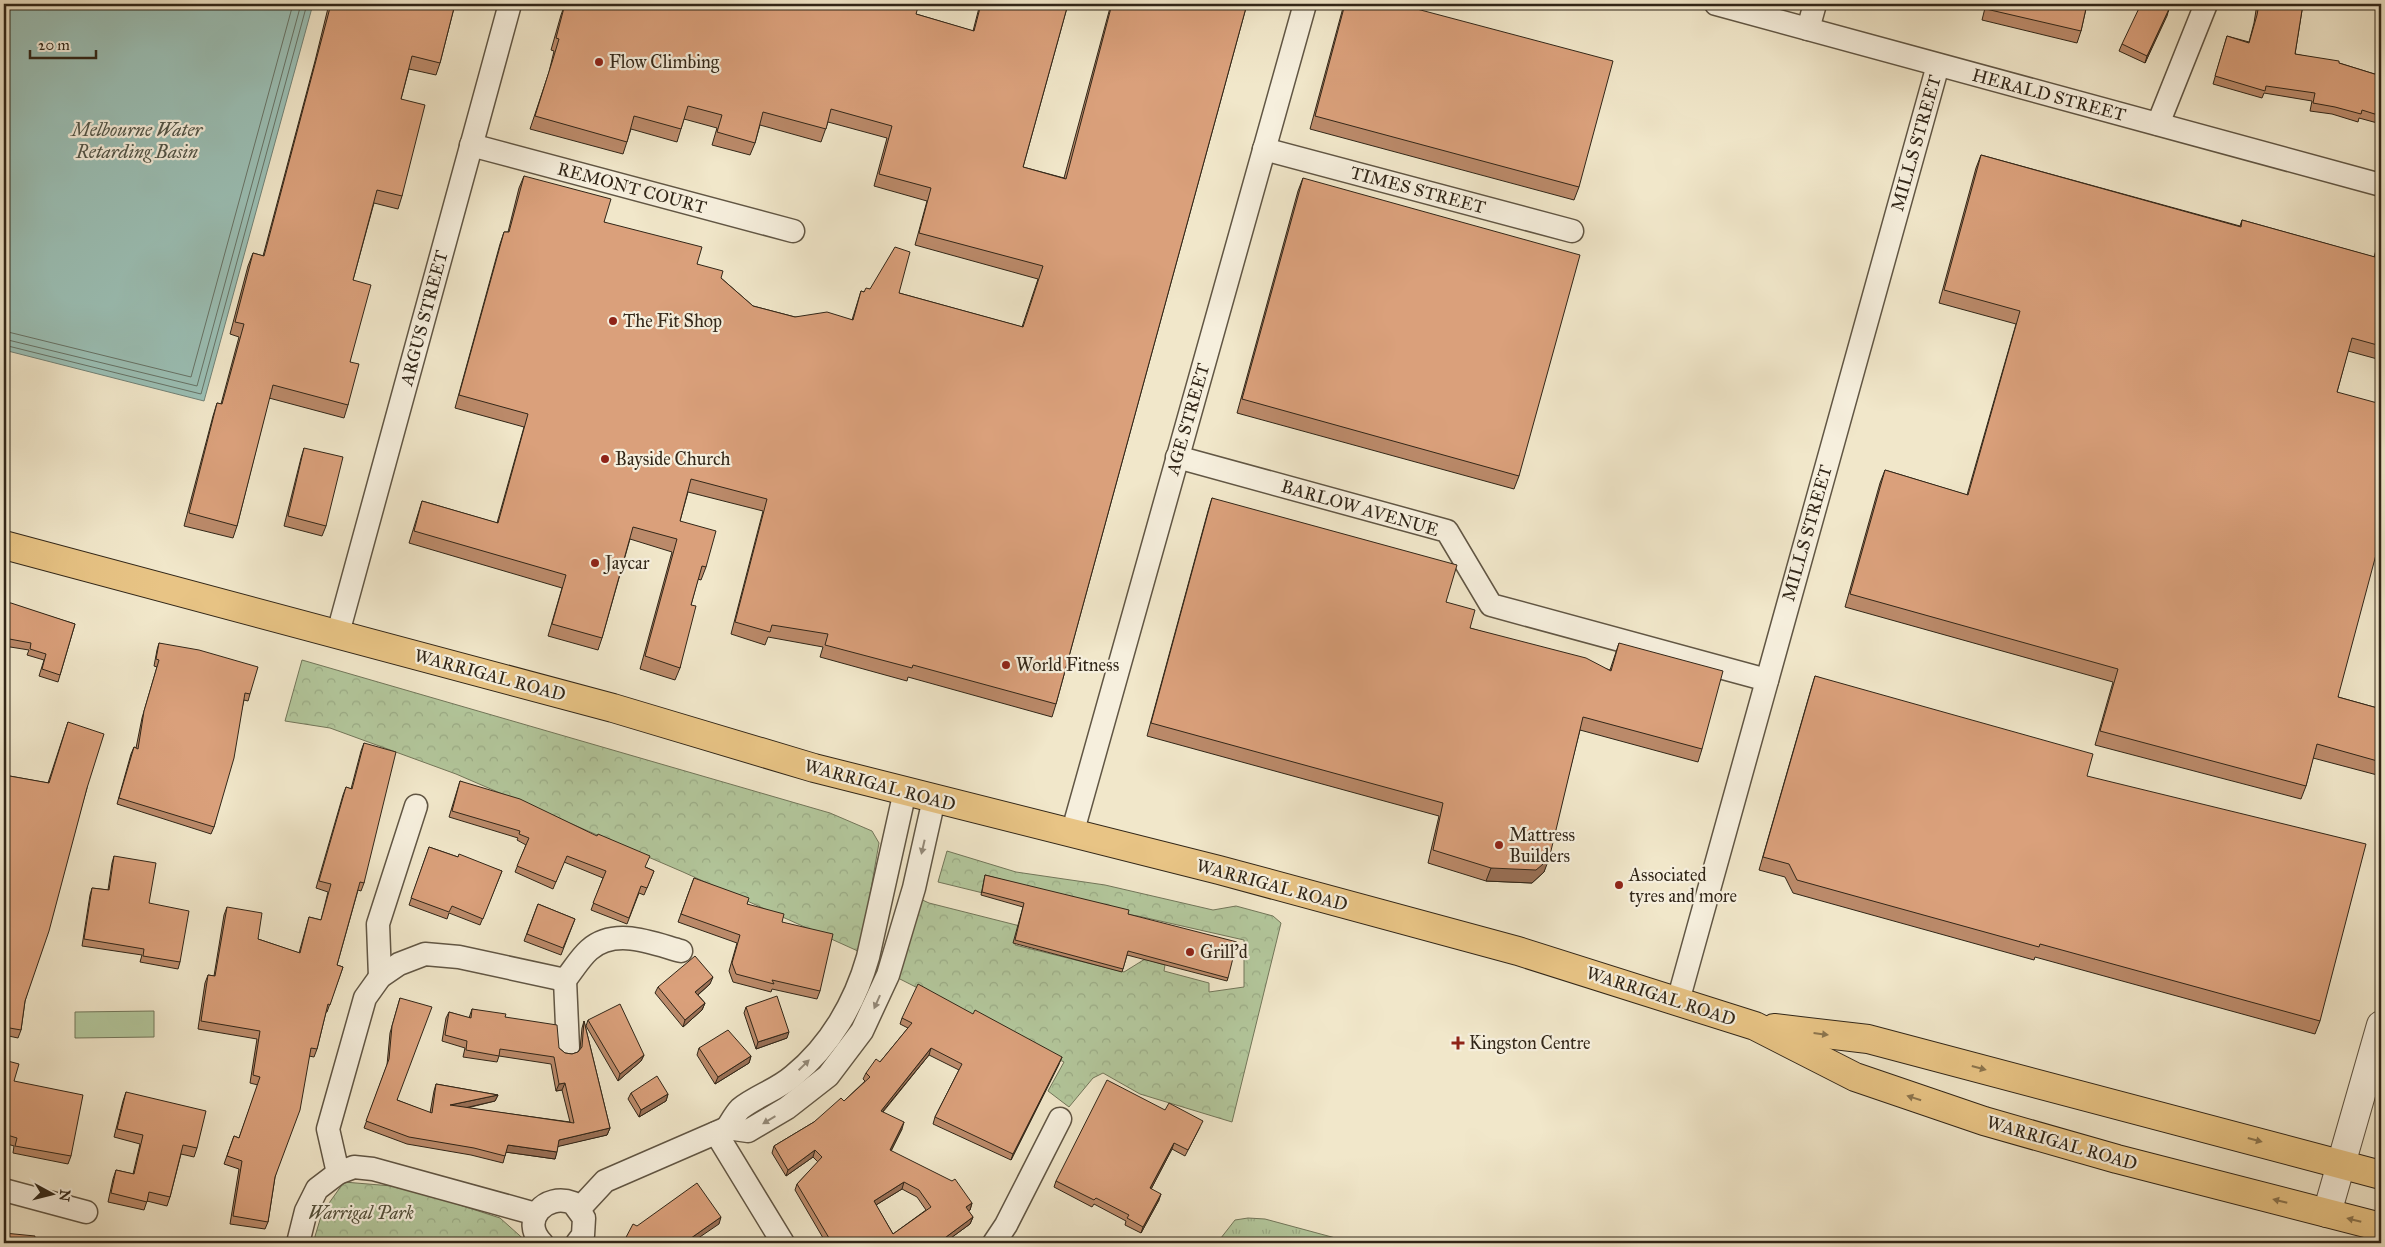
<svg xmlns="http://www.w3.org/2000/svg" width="2385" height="1247" viewBox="0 0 2385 1247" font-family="'IM FELL Great Primer',serif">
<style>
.grass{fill:url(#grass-tufts);stroke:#72765a}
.park{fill:url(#park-crowns);stroke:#72765a}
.pitch{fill:#b3c79c;stroke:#72765a}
.water{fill:#9bc0b6;stroke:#718277}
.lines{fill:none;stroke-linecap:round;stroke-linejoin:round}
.shore{stroke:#667367;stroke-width:1}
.minor-casing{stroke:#615644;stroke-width:25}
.tertiary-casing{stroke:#615644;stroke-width:30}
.trunk-casing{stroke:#312618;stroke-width:30}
.minor{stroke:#f6efdd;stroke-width:22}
.tertiary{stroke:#f6efdd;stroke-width:28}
.trunk{stroke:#e8c485;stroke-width:28}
.wall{fill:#bb8a6a;stroke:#312618;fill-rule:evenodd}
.shaded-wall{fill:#997056;stroke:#312618}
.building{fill:#daa07b;stroke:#312618;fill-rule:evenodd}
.oneway{fill:#948a7a}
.oneway2{fill:#8c754e}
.poi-dot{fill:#8f2418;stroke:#f6efdd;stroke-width:2}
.labels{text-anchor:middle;stroke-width:4.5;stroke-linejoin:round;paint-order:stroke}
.poi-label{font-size:18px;fill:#312618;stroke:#f6efdd;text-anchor:start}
.street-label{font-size:18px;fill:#312618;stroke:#f6efdd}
.park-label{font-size:18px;font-style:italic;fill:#524e39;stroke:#f6efdd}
.water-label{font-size:19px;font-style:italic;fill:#515447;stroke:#f6efdd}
</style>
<defs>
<pattern id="grass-tufts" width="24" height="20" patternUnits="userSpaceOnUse" patternTransform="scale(1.25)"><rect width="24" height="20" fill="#b3c79c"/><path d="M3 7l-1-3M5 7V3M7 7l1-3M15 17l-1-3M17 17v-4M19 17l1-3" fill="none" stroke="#9aab86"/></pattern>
<pattern id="park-crowns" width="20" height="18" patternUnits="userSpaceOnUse" patternTransform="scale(1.25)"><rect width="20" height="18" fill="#b3c79c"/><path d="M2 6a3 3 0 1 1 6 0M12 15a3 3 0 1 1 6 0" fill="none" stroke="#9aab86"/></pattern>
</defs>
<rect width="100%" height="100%" fill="#f1e7ca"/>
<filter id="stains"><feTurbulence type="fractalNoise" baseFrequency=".004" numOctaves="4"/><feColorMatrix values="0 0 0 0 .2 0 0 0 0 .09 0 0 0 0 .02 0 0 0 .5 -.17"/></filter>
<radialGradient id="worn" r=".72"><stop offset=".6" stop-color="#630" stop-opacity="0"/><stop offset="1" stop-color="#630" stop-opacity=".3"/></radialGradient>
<polygon class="grass" points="1248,1218 1265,1219 1354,1243 1217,1243 1235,1220"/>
<g class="park">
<polygon points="302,660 830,813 872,831 879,843 860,952 683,872 456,774 330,728 285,721"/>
<polygon points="947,851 1016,872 1105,885 1213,910 1236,906 1273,916 1281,923 1232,1122 1140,1094 1103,1073 1093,1078 1069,1107 1048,1091 1064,1062 894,976 918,898 929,903 1020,926 1015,945 1124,972 1145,959 1165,965 1164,971 1209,983 1209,992 1244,987 1244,940 1138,916 983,893 938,882"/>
<polygon points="344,1182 404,1187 500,1218 528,1243 313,1243 322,1213"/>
</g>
<polygon class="pitch" points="154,1011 154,1037 75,1038 75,1012"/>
<polygon class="water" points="4,4 313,4 204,401 4,350"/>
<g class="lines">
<g class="shore">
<polyline points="4,331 191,377 293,4"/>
<polyline points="4,339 197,386 301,4"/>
<polyline points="4,345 201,394 307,4"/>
</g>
<g class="minor-casing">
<g id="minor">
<polyline points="1716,4 2381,185"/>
<polyline points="1808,29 1815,4"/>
<polyline points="2158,124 2206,4"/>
<polyline points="471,145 793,231"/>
<polyline points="1264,149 1572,231"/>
<polyline points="1177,457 1447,531 1491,605 1767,680"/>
<polyline points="338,633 510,4"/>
<polyline points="1072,834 1305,4"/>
<polyline points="380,977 378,924 416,806"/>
<polyline points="565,980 568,1048"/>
<polyline points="1678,1001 1938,65"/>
<path d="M727,1128C731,1122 735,1114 740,1109C756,1096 777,1090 793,1076C830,1046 855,1003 868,957L905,791"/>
<polyline points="716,1133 783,1243"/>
<path d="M338,1173L328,1129L365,998L380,977L399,964L425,954L459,957L565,980C573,970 580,958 589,950C615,927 652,943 681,951"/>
<polyline points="4,1190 86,1212"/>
<polyline points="579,1209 605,1181 727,1128 748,1131 787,1108 828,1076 862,1031 888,975 914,888 934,799"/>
<polyline points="298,1243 306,1211 317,1189 338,1173 354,1167 373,1169 536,1214"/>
<path d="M542,1243C520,1221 545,1192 573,1203L584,1218L583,1235L577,1243"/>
<polyline points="994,1243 1006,1225 1060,1119"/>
</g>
</g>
<g class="tertiary-casing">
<polyline id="tertiary" points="2327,1213 2381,1025"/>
</g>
<g class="trunk-casing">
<g id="trunk">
<polyline points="4,545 613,708 814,768 1219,870 1518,951 1755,1026 1855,1077 1984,1121 2117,1159 2381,1227"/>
<polyline points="1774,1028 1868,1039 2381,1175"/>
</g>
</g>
<use href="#minor" class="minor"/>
<use href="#tertiary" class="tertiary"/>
<use href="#trunk" class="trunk"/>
</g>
<g class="wall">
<polygon points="329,4 455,4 440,63 436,75 409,69 401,99 402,196 398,209 374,203 353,280 350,362 348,405 344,418 269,398 237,526 233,538 184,526 213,416 217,403 221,404 239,337 230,334 248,266 253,253 263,256 315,61"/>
<polygon points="565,4 916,14 973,31 980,4 1068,4 1023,167 1064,178 1111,4 1247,4 1056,704 1052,717 908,677 907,681 820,657 823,647 768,637 765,645 731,634 763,511 688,492 680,521 706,567 701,580 698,579 691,605 680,668 675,680 640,669 672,552 630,539 602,638 598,650 548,636 562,588 409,543 422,501 497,523 524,427 455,408 500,244 504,232 508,232 519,188 524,176 604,222 697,264 721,278 753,306 795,317 852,320 861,291 864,292 870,289 899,293 1022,327 1038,279 915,245 927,201 874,186 887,138 828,122 821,142 760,125 755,143 750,155 712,145 717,128 684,119 677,142 631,129 623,154 530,129 549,72 554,51 551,50 561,15"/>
<polygon points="1344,4 1398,4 1579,187 1574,200 1310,129"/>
<polygon points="1926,4 1937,4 1936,6"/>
<polygon points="1986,4 2087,4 2081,31 2077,43 1982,20"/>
<polygon points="2257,4 2303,4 2295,54 2339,63 2381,76 2381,124 2359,118 2358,122 2332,114 2310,111 2312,101 2264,93 2262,98 2213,84 2227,36 2249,42 2254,23"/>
<polygon points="2169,9 2145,63 2119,51 2122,44"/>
<polygon points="1981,155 2240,226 2242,220 2374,257 2381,233 2381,360 2348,351 2337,392 2338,697 2381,709 2381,776 2313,758 2306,786 2301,799 2095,745 2113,682 1845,607 1880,483 1885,470 1967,495 2016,324 1939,303 1976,168"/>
<polygon points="1303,178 1519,476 1514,489 1237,413 1298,191"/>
<polygon points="304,448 326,526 322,536 284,526 301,458"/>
<polygon points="1212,498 1446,602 1470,628 1610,670 1619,643 1702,749 1698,762 1580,730 1544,872 1532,883 1486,881 1428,863 1439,816 1147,736 1208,511"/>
<polygon points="4,602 75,624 58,682 39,676 44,660 27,655 29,650 4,646"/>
<polygon points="159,643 250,694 248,701 244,700 214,827 211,834 117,804 131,754 134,747 136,748 142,718 157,667 154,666 157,650"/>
<polygon points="1815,676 2087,776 2320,1021 2315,1034 2035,957 2034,960 1793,893 1785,877 1759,870 1811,689"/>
<polygon points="68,722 87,788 25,1001 21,1030 18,1038 4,1035 4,775 48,783"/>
<polygon points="364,743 364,883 361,891 358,890 337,965 343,967 327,1012 326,1012 317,1049 314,1057 309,1056 275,1177 268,1222 265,1229 230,1224 239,1169 224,1164 234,1136 239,1138 258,1085 250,1083 257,1039 198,1029 205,983 208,975 214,976 224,915 227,907 258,939 299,953 309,917 321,920 328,892 316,888 343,795 346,787 351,789 361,751"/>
<polygon points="460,781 654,871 644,895 639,893 627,924 591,910 603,878 564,862 553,889 515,872 526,845 517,840 518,838 449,817"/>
<polygon points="429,847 458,857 502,871 480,925 449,913 447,919 409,905"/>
<polygon points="114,856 149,903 180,962 178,969 140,962 142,955 82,946 90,895 92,888 108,890 112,863"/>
<polygon points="985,875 1128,914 1228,978 1227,981 1127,955 1122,972 1013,943 1023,907 981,895"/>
<polygon points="694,878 747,904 782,922 820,991 817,999 772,989 771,992 733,982 729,971 737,943 678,922"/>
<polygon points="538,904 575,919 561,955 524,941"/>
<polygon points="710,984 698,995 705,1003 702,1010 683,1027 655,993 658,987"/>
<polygon points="400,998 397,1100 430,1113 434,1091 436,1084 498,1095 495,1101 467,1108 570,1122 562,1090 556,1091 551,1064 499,1056 497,1062 463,1057 465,1048 442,1041 446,1018 449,1012 469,1018 472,1009 505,1017 559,1048 565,1053 572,1054 578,1052 580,1049 582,1028 584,1021 610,1128 607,1135 558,1146 555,1159 506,1152 503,1163 471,1155 407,1144 364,1128 387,1065 390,1033"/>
<polygon points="746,1007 787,1038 756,1049 744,1013"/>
<path d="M902,1018L1059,1064L1011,1160L933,1124L935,1117L959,1070L929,1055L883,1112L902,1129L891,1151L972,1203L970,1210L968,1211L973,1217L970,1224L944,1243H826L795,1190L797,1184L818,1162L813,1157L786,1176L772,1153L774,1146L814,1122L844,1101L865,1081L863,1079L866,1073L880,1062L908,1028L900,1024ZM902,1189L917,1197L926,1210L893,1234L876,1205Z"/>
<polygon points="588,1020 644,1055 641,1061 618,1081 586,1026"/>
<polygon points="699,1048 751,1056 749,1063 715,1084 697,1055"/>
<polygon points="4,1060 14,1081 71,1156 68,1164 13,1153 14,1146 4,1143"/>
<polygon points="126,1092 197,1148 194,1157 181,1154 170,1197 167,1206 147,1201 144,1210 108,1202 113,1179 116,1170 133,1174 140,1144 114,1137 123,1101"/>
<polygon points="631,1093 668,1094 666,1101 639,1117 628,1099"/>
<polygon points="1165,1110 1200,1127 1185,1156 1172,1149 1151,1189 1159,1200 1141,1233 1125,1225 1126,1221 1094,1204 1092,1207 1054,1187 1056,1181"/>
</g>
<g class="shaded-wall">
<polygon points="2169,9 2167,16 2145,63 2147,56"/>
<polygon points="1549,859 1544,872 1532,883 1486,881 1491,868"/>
<polygon points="713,977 710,984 693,999 695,992"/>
<polygon points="705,1003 702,1010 683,1027 685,1020"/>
<polygon points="789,1032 787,1038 756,1049 758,1042"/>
<polygon points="931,1048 929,1055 878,1117 881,1111"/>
<polygon points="644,1055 641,1061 618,1081 620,1074"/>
<polygon points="751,1056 749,1063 715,1084 718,1077"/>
<polygon points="1062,1057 1059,1064 1011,1160 1013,1154"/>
<polygon points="565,1083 562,1090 556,1091 559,1084"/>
<polygon points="668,1094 666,1101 639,1117 641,1110"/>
<polygon points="498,1095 495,1101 447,1112 450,1105"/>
<polygon points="904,1122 902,1129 888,1157 890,1150"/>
<polygon points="610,1128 607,1135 556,1147 559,1140"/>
<polygon points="1174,1143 1172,1149 1148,1195 1150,1188"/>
<polygon points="508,1145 557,1152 555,1159 505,1152"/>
<polygon points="815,1150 813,1157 786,1176 788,1170"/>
<polygon points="904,1182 902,1189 871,1208 874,1201"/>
<polygon points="1161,1194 1159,1200 1141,1233 1143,1227"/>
<polygon points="972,1203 970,1210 964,1214 966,1207"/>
<polygon points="721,1217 719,1224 691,1243 684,1243"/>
<polygon points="973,1217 970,1224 944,1243 938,1243"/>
</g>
<g class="building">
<polygon points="331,4 455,4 440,63 412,56 401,99 425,105 402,196 377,190 353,280 371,285 350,362 359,364 348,405 273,385 237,526 189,513 217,403 222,404 244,324 235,322 253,253 264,256"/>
<polygon points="565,4 919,4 916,14 974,31 981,4 1068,4 1023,167 1066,179 1112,4 1247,4 1056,704 913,665 912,668 825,645 828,634 772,625 770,632 735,622 767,499 691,479 680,521 716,531 706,567 702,566 691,605 696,606 680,668 645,656 677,539 633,527 602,638 552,624 566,575 414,531 422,501 498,523 528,414 459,395 504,232 509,232 524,176 611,199 604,222 702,247 697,264 723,271 721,278 753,306 795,317 827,312 853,320 861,291 864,292 866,288 870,289 895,247 910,252 899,293 1023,327 1043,266 919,233 931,188 879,174 892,126 831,109 826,129 763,112 755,143 717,132 722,115 688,106 681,129 634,116 627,142 535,116 553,59 559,39 556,38"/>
<polygon points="1345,4 1398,4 1613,61 1579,187 1315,116"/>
<polygon points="1987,4 2087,4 2081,31 1986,9"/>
<polygon points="2141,4 2157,4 2169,9 2147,56 2122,44"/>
<polygon points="2259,4 2303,4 2295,54 2339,61 2339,63 2381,76 2381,116 2362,110 2361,114 2335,107 2313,103 2315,93 2266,86 2265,91 2215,76 2227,36 2249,43 2257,15"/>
<polygon points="1981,155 2241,227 2242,220 2375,257 2381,234 2381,346 2352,338 2337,392 2381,404 2381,536 2338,697 2381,709 2381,762 2317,744 2306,786 2100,731 2118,669 1850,594 1885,470 1968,495 2020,311 1944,290"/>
<polygon points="1303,178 1580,255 1519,476 1242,399"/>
<polygon points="304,448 343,457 326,526 288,516"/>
<polygon points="1212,498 1457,565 1446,602 1475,610 1470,628 1586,658 1611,671 1619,643 1723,671 1702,749 1583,717 1549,859 1536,870 1491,868 1433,850 1443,803 1151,723"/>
<polygon points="4,602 11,603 75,624 60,675 42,669 46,654 30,649 31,643 4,638"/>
<polygon points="159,643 199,650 258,667 250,694 245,693 234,758 214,827 119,798 134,747 138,749 144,711 159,660 156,659"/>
<polygon points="1815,676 2093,754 2087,776 2366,844 2320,1021 2040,944 2039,947 1797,880 1789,864 1763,857"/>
<polygon points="68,722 104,734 87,788 49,931 25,1001 21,1030 4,1027 4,775 49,783"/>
<polygon points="364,743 396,752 364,883 360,882 337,965 343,967 330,1005 328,1004 317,1049 311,1048 300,1110 275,1177 268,1222 233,1216 242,1161 227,1156 234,1136 239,1138 260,1077 253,1075 260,1031 201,1021 208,975 215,976 227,907 262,913 258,939 300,953 309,917 321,920 331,884 319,881 346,787 352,789"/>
<polygon points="460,781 520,799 597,836 598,834 650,856 645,867 654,871 647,888 641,886 629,918 593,903 606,871 567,856 556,882 517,866 529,838 519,834 520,831 452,811"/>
<polygon points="429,847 458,857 459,854 502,871 483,919 452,906 449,912 411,898"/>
<polygon points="114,856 156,863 149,903 189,911 180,962 143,956 144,949 84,939 92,888 109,890"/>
<polygon points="985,875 1129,910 1128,914 1237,942 1228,978 1128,951 1123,969 1015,940 1024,903 982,892"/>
<polygon points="694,878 749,898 747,904 784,914 782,922 833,934 820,991 772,980 774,984 736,974 732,963 740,935 681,914"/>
<polygon points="538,904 575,919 563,948 527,934"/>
<polygon points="695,956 713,977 695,992 705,1003 685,1020 658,987"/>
<path d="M918,984L973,1014L975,1010L1062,1057L1013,1154L935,1117L962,1064L931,1048L881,1111L904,1122L890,1150L952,1181L955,1179L972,1203L966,1207L973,1217L938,1243H832L797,1184L822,1157L815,1150L788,1170L774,1146L814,1122L841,1098L844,1101L870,1077L866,1073L876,1059L880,1062L912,1023L902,1018ZM904,1182L919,1190L931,1207L893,1234L874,1201Z"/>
<polygon points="777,996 789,1032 758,1042 746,1007"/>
<polygon points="400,998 432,1007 397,1100 432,1113 436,1084 498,1095 450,1105 574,1123 565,1083 559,1084 554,1057 500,1049 499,1056 466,1050 467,1041 445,1035 449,1012 471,1018 472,1009 506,1014 505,1017 557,1025 559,1048 565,1053 572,1054 578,1052 582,1047 584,1021 610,1128 559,1140 557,1152 508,1145 505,1156 474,1148 409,1137 366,1121 389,1059 392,1026"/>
<polygon points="620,1004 644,1055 620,1074 588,1020"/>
<polygon points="728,1030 751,1056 718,1077 699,1048"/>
<polygon points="4,1060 19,1064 14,1081 83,1095 71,1156 15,1146 17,1138 4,1134"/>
<polygon points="657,1076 668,1094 641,1110 631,1093"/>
<polygon points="1107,1080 1165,1110 1169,1103 1203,1121 1188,1150 1174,1143 1150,1188 1161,1194 1143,1227 1127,1218 1129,1215 1096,1198 1094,1200 1056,1181"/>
<polygon points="126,1092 206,1111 197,1148 183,1145 170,1197 149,1192 147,1202 111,1193 116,1170 134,1174 143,1135 117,1129"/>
<polygon points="697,1183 721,1217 684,1243 623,1243 633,1224 637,1226"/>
<polygon points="4,1233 35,1236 34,1243 4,1243"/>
</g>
<defs><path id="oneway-solid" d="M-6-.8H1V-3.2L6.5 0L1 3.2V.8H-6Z" transform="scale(1.25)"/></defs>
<g class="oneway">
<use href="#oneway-solid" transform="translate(923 847) rotate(103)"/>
<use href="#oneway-solid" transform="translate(877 1002) rotate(114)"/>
<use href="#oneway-solid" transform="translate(804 1065) rotate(-44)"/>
<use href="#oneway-solid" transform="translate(769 1120) rotate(149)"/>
</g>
<g class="oneway2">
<use href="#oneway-solid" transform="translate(1821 1034) rotate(7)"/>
<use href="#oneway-solid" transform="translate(1979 1068) rotate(15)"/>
<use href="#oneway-solid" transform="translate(1914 1098) rotate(-162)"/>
<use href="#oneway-solid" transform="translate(2255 1140) rotate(15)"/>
<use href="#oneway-solid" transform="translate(2280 1201) rotate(-166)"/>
<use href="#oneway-solid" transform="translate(2354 1220) rotate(-166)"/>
</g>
<g class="poi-dot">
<circle cx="599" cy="62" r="5"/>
<circle cx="613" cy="321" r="5"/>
<circle cx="605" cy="459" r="5"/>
<circle cx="595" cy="563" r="5"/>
<circle cx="1006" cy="665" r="5"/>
<circle cx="1499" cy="845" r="5"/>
<circle cx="1619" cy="885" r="5"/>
<circle cx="1190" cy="952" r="5"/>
<path d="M1455.5 1035.5h5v5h5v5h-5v5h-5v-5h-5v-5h5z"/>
</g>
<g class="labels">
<g class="poi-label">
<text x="609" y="68">Flow Climbing</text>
<text x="623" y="327">The Fit Shop</text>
<text x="615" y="465">Bayside Church</text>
<text x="605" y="569">Jaycar</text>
<text x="1016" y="671">World Fitness</text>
<text x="1509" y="841">Mattress<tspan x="1509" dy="21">Builders</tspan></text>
<text x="1629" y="881">Associated<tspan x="1629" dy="21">tyres and more</tspan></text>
<text x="1200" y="958">Grill'd</text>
<text x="1469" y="1049">Kingston Centre</text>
</g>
<g class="street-label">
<text transform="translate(2049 95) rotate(15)" y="6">HERALD STREET</text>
<text transform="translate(1916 143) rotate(-74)" y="6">MILLS STREET</text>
<text transform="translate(632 188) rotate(15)" y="6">REMONT COURT</text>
<text transform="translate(1418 190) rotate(15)" y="6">TIMES STREET</text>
<text transform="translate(424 318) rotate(-75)" y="6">ARGUS STREET</text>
<text transform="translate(1188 419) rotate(-74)" y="6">AGE STREET</text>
<text transform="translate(1360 508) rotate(16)" y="6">BARLOW AVENUE</text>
<text transform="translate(1807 533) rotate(-74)" y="6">MILLS STREET</text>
<text transform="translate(490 675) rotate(15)" y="6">WARRIGAL ROAD</text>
<text transform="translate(880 785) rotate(15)" y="6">WARRIGAL ROAD</text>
<text transform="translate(1272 885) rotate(15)" y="6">WARRIGAL ROAD</text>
<text transform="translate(1661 996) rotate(18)" y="6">WARRIGAL ROAD</text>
<text transform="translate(2062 1143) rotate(16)" y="6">WARRIGAL ROAD</text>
</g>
<g class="park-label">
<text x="361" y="1219">Warrigal Park</text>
</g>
<g class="water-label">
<text x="137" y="136">Melbourne Water<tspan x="137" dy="22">Retarding Basin</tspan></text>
</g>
</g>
<rect width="2385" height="1247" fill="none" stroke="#f1e7ca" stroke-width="20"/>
<rect x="5" y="5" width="2375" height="1237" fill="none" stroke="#312618" stroke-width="2.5"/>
<rect x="10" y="10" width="2365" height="1227" fill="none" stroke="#312618"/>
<g transform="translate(52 1194) rotate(97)" stroke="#f6efdd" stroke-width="4" paint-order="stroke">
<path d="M0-4L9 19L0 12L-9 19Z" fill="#312618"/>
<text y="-8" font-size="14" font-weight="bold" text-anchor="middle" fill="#312618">N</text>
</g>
<path d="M30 50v8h66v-8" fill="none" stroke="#312618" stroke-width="2.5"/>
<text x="38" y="50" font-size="15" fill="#312618" stroke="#f6efdd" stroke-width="4" paint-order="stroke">20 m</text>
<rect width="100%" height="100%" filter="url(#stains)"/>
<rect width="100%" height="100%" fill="url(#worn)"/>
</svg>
